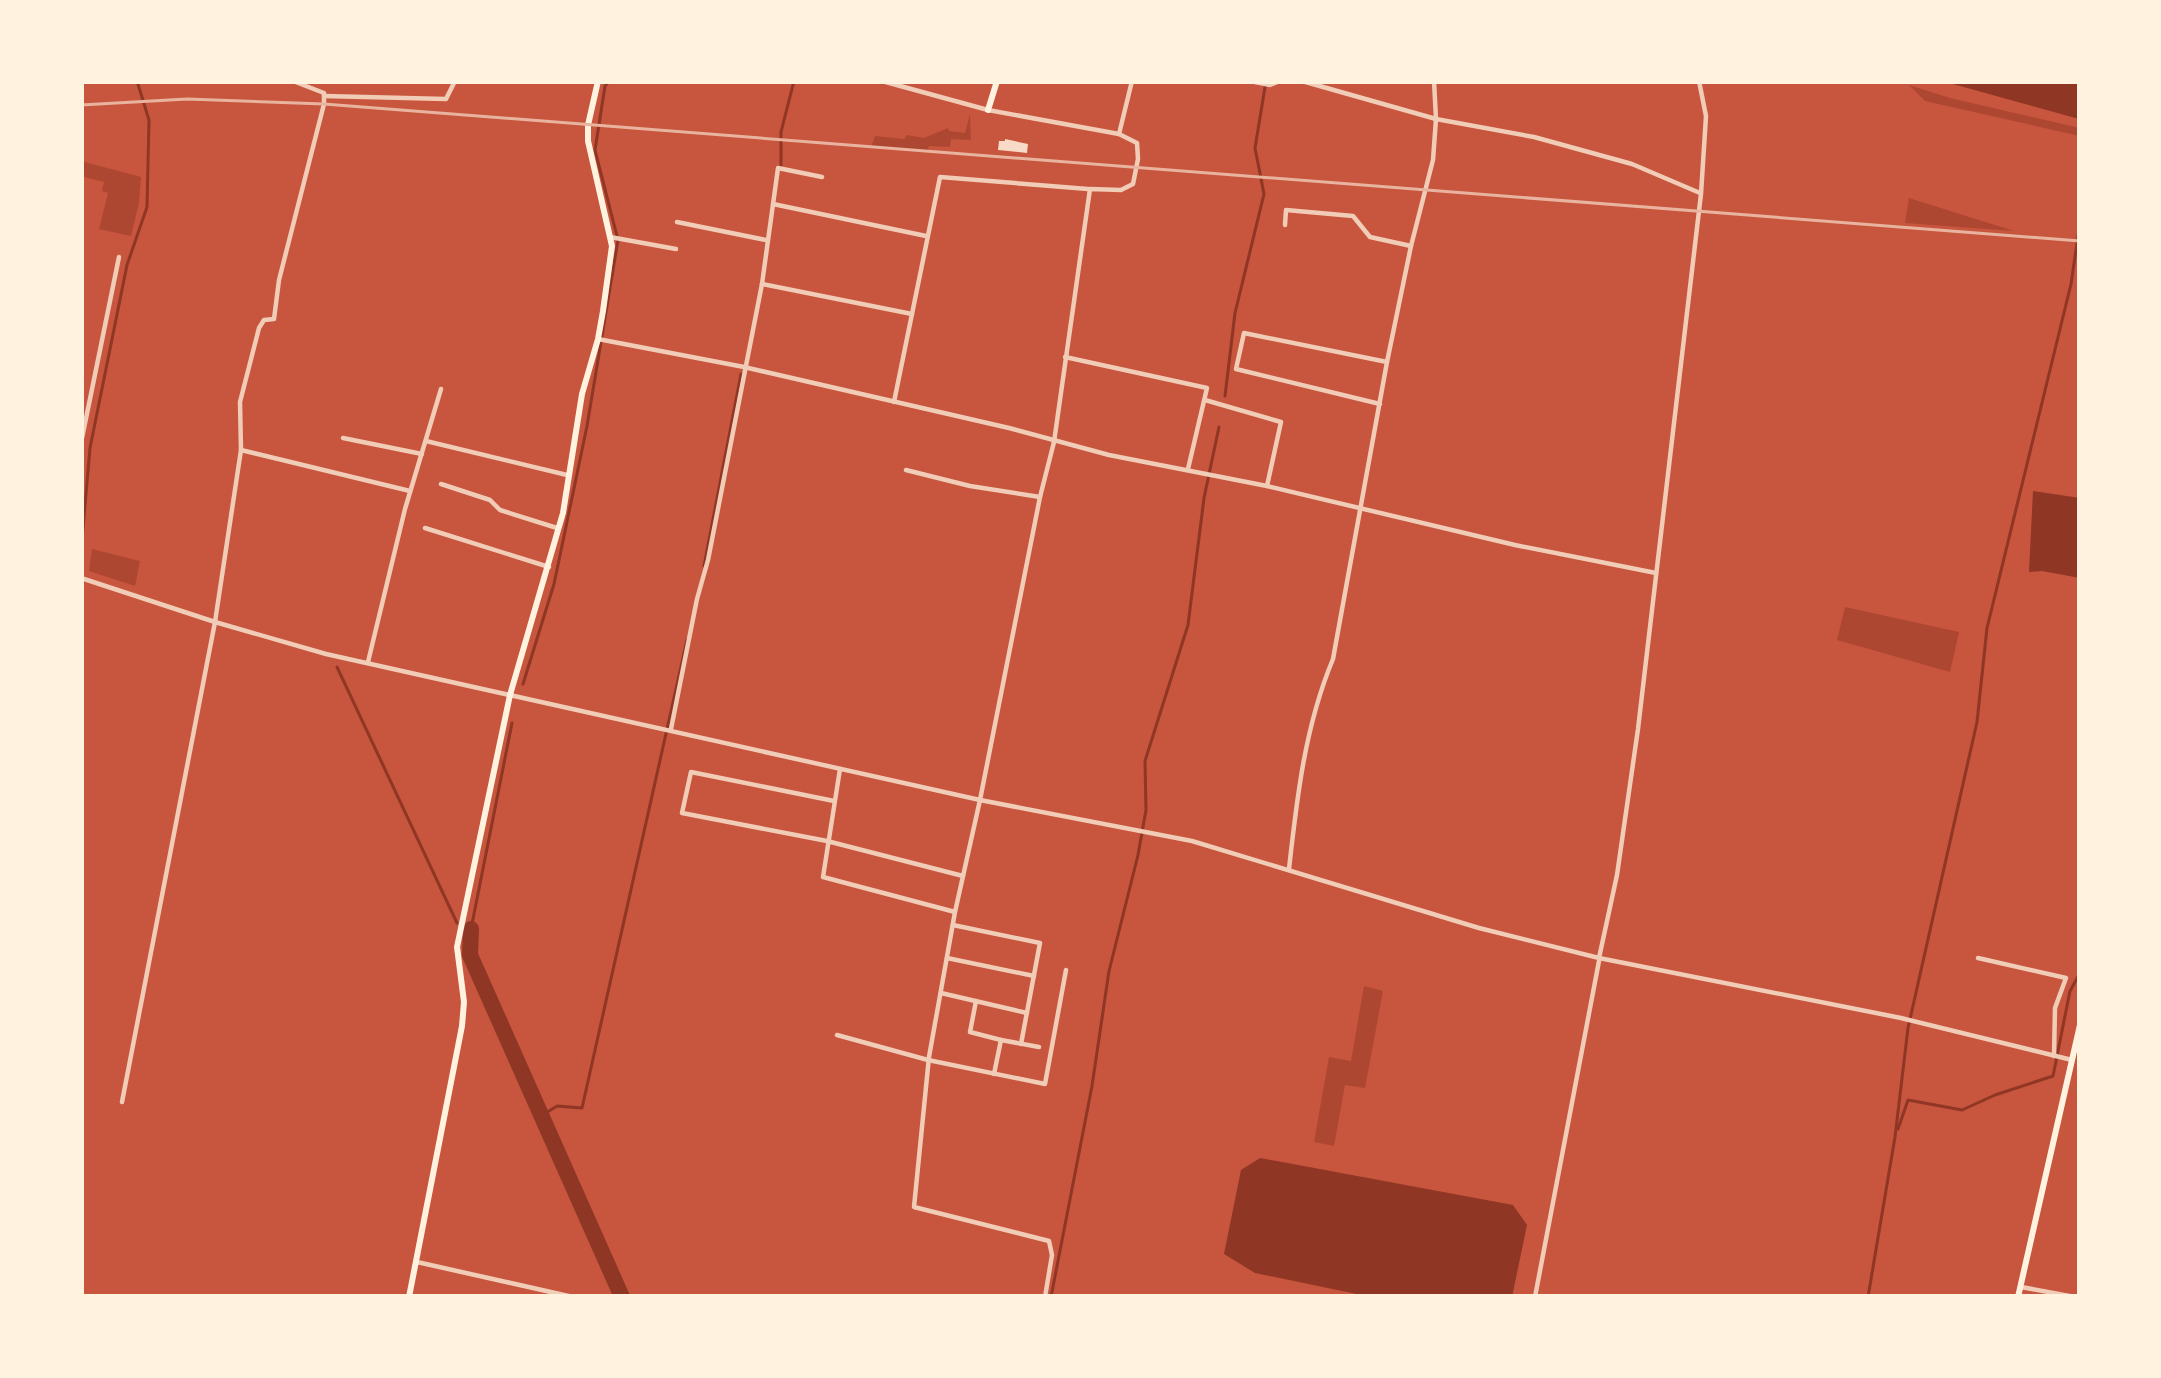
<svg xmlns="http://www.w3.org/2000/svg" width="2161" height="1378" viewBox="0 0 2161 1378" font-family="'Titillium Web',sans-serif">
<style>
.green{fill:#ae4732}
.water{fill:#8f3625}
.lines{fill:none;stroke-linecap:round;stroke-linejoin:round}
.stream{stroke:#8f3625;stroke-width:3}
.river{stroke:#8f3625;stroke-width:16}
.building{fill:#f7dbc8}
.minor{stroke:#f1ccb7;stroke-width:4.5}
.tertiary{stroke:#f1ccb7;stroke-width:4.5}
.secondary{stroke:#fff3e0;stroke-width:6}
.primary{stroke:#fff3e0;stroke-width:6}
.rail{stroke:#e9b49f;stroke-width:3}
</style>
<rect width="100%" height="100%" fill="#c8553d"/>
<g class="green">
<polygon points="1909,85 1950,98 2080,128 2080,136 1925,101"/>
<polygon points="970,114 971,140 951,139 950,147 929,146 928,151 871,147 875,136 904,139 907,135 924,138 948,128 949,131 965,133"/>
<polygon points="81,161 141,177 139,203 131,236 99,229 108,193 102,191 104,182 81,176"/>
<polygon points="1909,198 2014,231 1905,223"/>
<polygon points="92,549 140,561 135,586 89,571"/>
<polygon points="1845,607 1959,632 1950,672 1837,640"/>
<polygon points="1364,986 1383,991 1365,1088 1345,1085 1334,1146 1314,1142 1329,1057 1351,1061"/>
</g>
<g class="water">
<polygon points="1942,81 2080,81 2080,118 2079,119"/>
<polygon points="2033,491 2080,498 2080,578 2042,571 2029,572"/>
<polygon points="1260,1158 1513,1205 1527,1225 1512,1297 1371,1297 1255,1273 1224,1254 1241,1170"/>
</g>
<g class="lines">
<g class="stream">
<polyline points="781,166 781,132 794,81"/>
<polyline points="1225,396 1235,313 1264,194 1255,148 1266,81"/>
<polyline points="81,551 90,448 127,265 147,207 149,120 137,81"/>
<polyline points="704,566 741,374"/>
<polyline points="337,667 457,923"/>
<polyline points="523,684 554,584 587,426 618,240 595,150 605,86 609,81"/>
<polyline points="471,929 512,723"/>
<polyline points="541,1116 557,1106 582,1108 687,640"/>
<polyline points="1898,1129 1908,1100 1962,1110 1995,1095 2053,1076 2070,991 2080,973"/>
<polyline points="1051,1297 1092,1086 1109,971 1138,855 1146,810 1145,761 1188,625 1204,498 1219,427"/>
<polyline points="1868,1297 1895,1137 1908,1028 1977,722 1987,628 2071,284 2080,223"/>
</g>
<polyline class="river" points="471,929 470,955 622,1297"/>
</g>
<polygon class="building" points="1005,139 1028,144 1027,153 998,150 999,141 1005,141"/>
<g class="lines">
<g class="minor">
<polyline points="882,81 988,110 1119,134 1137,143 1138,159 1133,184 1121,190 1090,189 1054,442"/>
<polyline points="1250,81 1270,85 1280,81"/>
<polyline points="1302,81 1436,119 1534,137 1632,164 1700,193"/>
<polyline points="324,96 446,99 455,81"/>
<polyline points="1119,134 1132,81"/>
<polyline points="773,204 926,236"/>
<polyline points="677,222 766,240"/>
<polyline points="1285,225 1286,210 1353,216 1370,237 1411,246"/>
<polyline points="610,237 676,249"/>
<polyline points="762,284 912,314"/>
<polyline points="598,339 744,367 1009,428 1109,455 1267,486 1515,545 1656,573"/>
<polyline points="1065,357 1207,388 1188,469"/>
<polyline points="1205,400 1281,422 1267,486"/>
<polyline points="894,402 940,177 1088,189"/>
<polyline points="1380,404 1236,369 1244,333 1387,362"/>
<polyline points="343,438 422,454"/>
<polyline points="426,441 567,475"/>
<polyline points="81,443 119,257"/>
<polyline points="241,450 410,491"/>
<polyline points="906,470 970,486 1040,497"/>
<polyline points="441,484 490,500 500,510 557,528"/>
<polyline points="425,528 549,567"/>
<polyline points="368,662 405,509 441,389"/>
<polyline points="671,729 697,599 708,560 762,284 778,168 822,177"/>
<polyline points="840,769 823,877 955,912"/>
<polyline points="980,800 955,912 929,1057 914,1207 1049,1241 1052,1255 1045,1297"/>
<polyline points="834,801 691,772 682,813 827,841 963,876"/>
<path d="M1289,869C1297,797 1305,726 1333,659L1387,362L1411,246L1433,160L1436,119L1434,81"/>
<polyline points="953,925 1040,943 1021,1044"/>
<polyline points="947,958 1034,976"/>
<polyline points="1599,958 1617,875 1638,729 1701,194 1706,116 1699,81"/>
<polyline points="1978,958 2066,978 2055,1008 2054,1056"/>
<polyline points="941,993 1027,1013"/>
<polyline points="976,1001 970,1032 1001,1040"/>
<polyline points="837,1035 928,1060 1045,1084 1066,970"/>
<polyline points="994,1074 1001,1040 1039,1047"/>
<polyline points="122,1102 215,622 241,450 240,402 259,328 264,320 274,319 279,280 324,104 324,93 293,81"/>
<polyline points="417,1262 573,1297"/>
<polyline points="2021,1287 2075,1297"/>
</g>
<g class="tertiary">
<polyline points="81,578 215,622 326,654 980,800 1192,841 1479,928 1599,958 1901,1018 2072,1060"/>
<polyline points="980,800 1040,497 1054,442"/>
<polyline points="1535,1297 1599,961"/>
</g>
<polyline class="secondary" points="988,110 997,81"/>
<g class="primary">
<polyline points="409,1297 462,1026 464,1002 457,947 510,695 563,513 582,394 598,339 603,311 612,246 588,141 588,125 598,81"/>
<polyline points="2018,1297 2080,1025"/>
</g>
<polyline class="rail" points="81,105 187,99 324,104 2080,241"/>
</g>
<rect width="2161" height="1378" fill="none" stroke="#fff3e0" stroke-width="168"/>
</svg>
